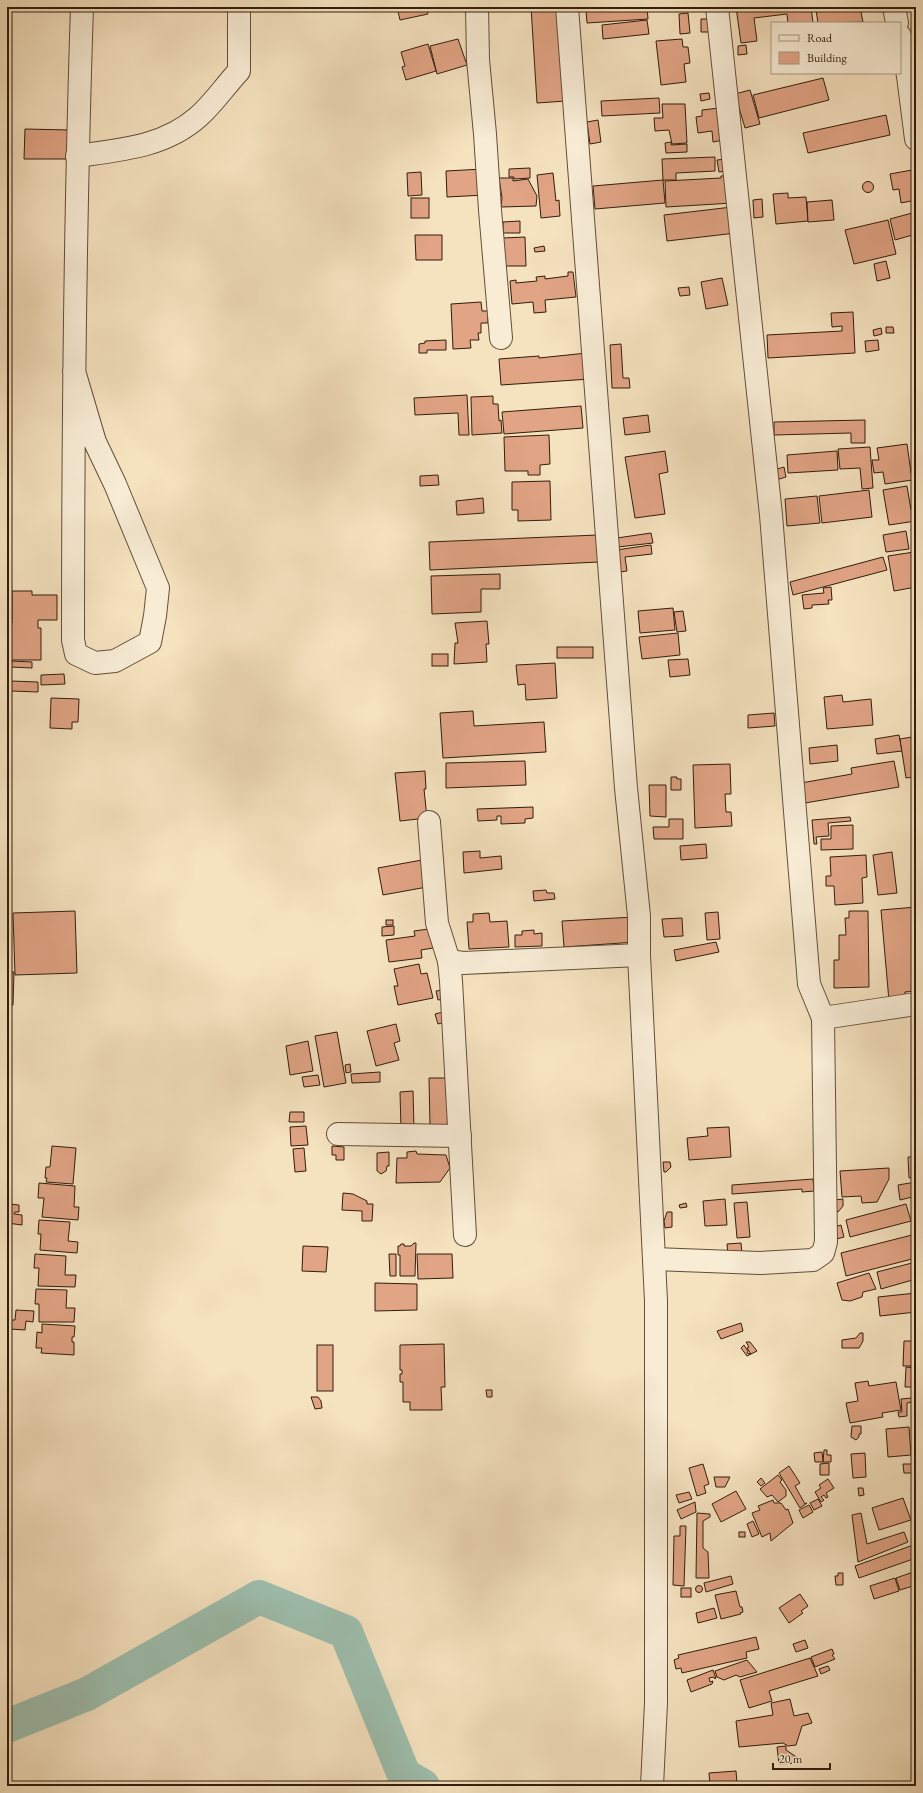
<svg xmlns="http://www.w3.org/2000/svg" width="923" height="1793" viewBox="0 0 923 1793" font-family="'EB Garamond',serif">
<style>
.lines{fill:none;stroke-linecap:round;stroke-linejoin:round}
.river{stroke:#9dbead;stroke-width:34}
.building{fill:#e1a485;stroke:#321d0c}
.minor-casing{stroke:#634e39;stroke-width:24}
.minor{stroke:#f8ecd5;stroke-width:22}
</style>
<rect width="100%" height="100%" fill="#f5e2bf"/>
<filter id="stains"><feTurbulence type="fractalNoise" baseFrequency=".005" numOctaves="4"/><feColorMatrix values="0 0 0 0 .2 0 0 0 0 .09 0 0 0 0 .02 0 0 0 .5 -.17"/></filter>
<radialGradient id="worn" r=".72"><stop offset=".6" stop-color="#630" stop-opacity="0"/><stop offset="1" stop-color="#630" stop-opacity=".3"/></radialGradient>
<g class="lines">
<polyline class="river" points="7,1726 87,1694 259,1597 346,1632 404,1775 423,1786"/>
</g>
<g class="building">
<polygon points="397,7 426,7 428,14 400,20"/>
<polygon points="531,7 560,7 566,101 537,103"/>
<polygon points="630,7 647,7 648,19 587,23 586,10"/>
<polygon points="736,7 811,7 813,23 788,23 787,14 754,18 757,41 741,43"/>
<polygon points="829,7 860,7 863,22 818,23 816,10"/>
<polygon points="688,13 690,33 680,34 679,14"/>
<polygon points="701,19 714,19 715,32 701,32"/>
<polygon points="647,20 649,34 603,39 602,25"/>
<polygon points="458,39 467,65 437,74 430,46"/>
<polygon points="682,39 683,47 688,47 690,63 684,64 686,82 661,85 656,41"/>
<polygon points="428,44 436,71 406,80 402,67 405,66 401,52"/>
<polygon points="746,45 747,54 738,55 738,46"/>
<polygon points="823,78 829,100 759,118 753,95"/>
<polygon points="750,90 760,124 745,128 735,94"/>
<polygon points="709,93 710,99 701,101 700,94"/>
<polygon points="659,98 660,113 602,116 601,101"/>
<polygon points="662,104 685,104 687,143 672,144 669,130 655,131 654,118 663,118"/>
<polygon points="719,108 724,140 713,142 712,131 698,133 696,117 702,116 702,110"/>
<polygon points="886,115 890,135 808,153 803,133"/>
<polygon points="598,120 601,142 590,144 587,122"/>
<polygon points="25,129 70,130 70,159 24,159"/>
<polygon points="671,142 671,145 687,144 687,152 666,153 665,143"/>
<polygon points="715,157 715,171 676,173 676,180 663,180 662,159"/>
<polygon points="725,159 727,171 719,172 717,160"/>
<polygon points="530,168 530,178 514,179 514,177 509,177 509,169"/>
<polygon points="483,169 485,195 447,197 446,171"/>
<polygon points="912,170 916,200 901,203 899,189 893,190 890,174"/>
<polygon points="421,172 422,195 408,196 407,173"/>
<polygon points="553,173 556,201 559,200 560,216 541,218 537,175"/>
<polygon points="732,175 733,203 666,207 665,181 721,178 721,176"/>
<polygon points="499,178 513,178 513,181 528,179 537,196 536,206 501,207 502,198"/>
<polygon points="663,180 665,203 595,209 593,186"/>
<circle cx="868" cy="187" r="5.5"/>
<polygon points="788,193 788,198 806,197 808,221 776,224 773,194"/>
<rect x="411" y="198" width="18" height="20"/>
<polygon points="762,199 763,217 754,218 753,200"/>
<polygon points="832,200 834,220 808,222 807,202"/>
<polygon points="732,207 736,233 667,241 664,215"/>
<polygon points="916,212 916,234 895,240 890,219"/>
<polygon points="888,220 896,254 854,264 845,230"/>
<polygon points="520,221 520,233 503,233 503,222"/>
<polygon points="415,235 442,235 442,260 416,260"/>
<polygon points="525,237 526,266 504,266 503,238"/>
<polygon points="544,246 545,251 535,252 534,248"/>
<polygon points="886,261 890,278 877,281 874,264"/>
<polygon points="568,272 573,272 576,297 545,300 546,312 534,313 533,302 512,304 510,281 516,280 516,283 537,281 536,277 545,276 545,279 568,276"/>
<polygon points="722,278 728,305 706,309 701,282"/>
<polygon points="689,287 690,295 680,296 678,288"/>
<polygon points="481,302 482,311 488,311 488,323 481,323 481,333 478,333 479,340 470,340 471,348 453,349 451,304"/>
<polygon points="853,312 855,353 768,358 767,335 842,331 842,326 832,327 831,313"/>
<polygon points="886,327 893,327 894,333 886,333"/>
<polygon points="881,328 882,334 874,336 873,330"/>
<polygon points="446,340 446,350 427,350 427,353 419,353 419,344 425,343 425,341"/>
<polygon points="878,340 879,350 866,352 865,341"/>
<polygon points="621,344 623,378 629,378 630,388 612,388 610,345"/>
<polygon points="587,353 590,379 501,385 499,359 539,356 539,358"/>
<polygon points="467,395 469,435 459,435 458,413 415,415 414,398"/>
<polygon points="493,396 493,404 498,404 499,421 501,420 502,433 472,435 471,397"/>
<polygon points="581,406 583,428 504,434 502,412"/>
<polygon points="648,415 650,432 625,435 623,418"/>
<polygon points="865,420 865,443 851,443 851,433 774,435 774,422"/>
<polygon points="549,435 550,464 540,465 540,475 528,475 528,471 505,471 504,437"/>
<polygon points="907,444 912,480 885,484 883,472 874,473 872,460 879,460 877,448"/>
<polygon points="870,447 873,488 862,489 860,468 840,469 838,449"/>
<polygon points="665,451 668,472 659,474 665,514 635,518 625,457"/>
<polygon points="837,451 838,470 788,473 787,455"/>
<polygon points="784,467 786,477 776,480 774,470"/>
<polygon points="438,475 439,485 420,486 420,476"/>
<polygon points="550,481 551,520 518,521 518,510 512,510 512,482"/>
<polygon points="907,486 911,510 916,509 916,521 889,525 883,490"/>
<polygon points="869,490 872,517 822,523 819,496"/>
<polygon points="817,496 820,523 787,526 785,499"/>
<polygon points="483,498 484,513 457,515 456,501"/>
<polygon points="916,528 916,548 914,548 911,529"/>
<polygon points="906,531 909,549 886,552 883,535"/>
<polygon points="651,533 653,543 618,547 617,538"/>
<polygon points="598,535 599,562 430,570 429,542"/>
<polygon points="651,545 652,554 625,557 627,571 620,572 616,550"/>
<polygon points="914,552 916,587 894,591 888,556"/>
<polygon points="883,557 887,570 793,595 790,582"/>
<polygon points="500,574 500,589 481,589 481,612 432,614 431,576"/>
<polygon points="831,587 832,600 828,600 829,604 812,605 812,608 804,609 802,595 824,593 823,588"/>
<polygon points="12,591 32,591 32,595 57,595 57,620 38,620 38,628 41,628 41,660 7,660 7,644 10,644 8,623 12,623"/>
<polygon points="673,608 675,630 640,633 638,611"/>
<polygon points="683,611 686,631 677,632 674,612"/>
<polygon points="487,621 489,644 486,644 487,662 454,664 455,643 458,643 455,623"/>
<polygon points="678,633 680,655 642,659 639,637"/>
<rect x="557" y="647" width="36" height="11"/>
<rect x="432" y="654" width="16" height="12"/>
<polygon points="688,659 690,675 670,677 668,660"/>
<polygon points="12,661 32,662 32,668 11,667"/>
<polygon points="555,663 557,698 526,700 525,684 518,685 516,665"/>
<polygon points="64,674 65,684 41,685 41,675"/>
<polygon points="11,681 38,682 38,692 11,691"/>
<polygon points="842,695 843,702 871,699 873,725 827,729 824,697"/>
<polygon points="51,698 79,699 78,722 72,722 72,729 50,728"/>
<polygon points="473,711 474,726 544,722 546,752 443,758 440,713"/>
<polygon points="774,713 775,726 748,728 748,715"/>
<polygon points="899,735 902,751 877,754 875,739"/>
<polygon points="912,737 916,760 916,778 913,779 913,777 906,778 900,739"/>
<polygon points="837,745 838,761 810,764 809,748"/>
<polygon points="525,761 526,785 446,788 446,763"/>
<polygon points="894,761 899,787 805,803 801,783 852,774 851,768"/>
<polygon points="730,764 731,794 725,794 726,812 731,812 732,826 695,828 693,765"/>
<polygon points="425,771 426,789 424,789 427,818 400,821 395,773"/>
<polygon points="671,777 677,777 677,779 681,779 681,790 671,790"/>
<polygon points="649,785 666,785 666,817 650,816"/>
<polygon points="533,807 533,818 525,819 525,823 501,824 501,816 497,816 497,820 478,821 477,809"/>
<polygon points="850,817 851,821 828,823 829,836 816,837 817,844 814,844 812,820"/>
<polygon points="669,819 683,819 683,839 654,839 653,827 669,827"/>
<polygon points="853,825 853,849 821,850 821,839 831,839 831,826"/>
<polygon points="706,844 707,858 681,860 680,846"/>
<polygon points="480,851 480,858 501,856 502,869 464,873 463,852"/>
<polygon points="892,852 897,893 878,895 873,855"/>
<polygon points="866,855 867,877 862,878 863,903 835,905 834,886 826,886 826,876 831,876 830,857"/>
<polygon points="422,860 427,887 383,895 378,868"/>
<polygon points="546,890 547,893 554,893 555,899 534,901 533,891"/>
<polygon points="916,907 916,991 905,992 905,1000 889,1001 881,910"/>
<polygon points="75,911 77,973 15,975 13,913"/>
<polygon points="849,911 868,911 869,987 834,988 834,960 839,960 839,935 846,935 845,918 849,918"/>
<polygon points="718,912 720,939 707,940 705,913"/>
<polygon points="489,913 490,922 507,921 509,947 469,949 467,922 473,922 473,914"/>
<polygon points="634,917 636,942 564,947 562,921"/>
<polygon points="682,918 683,936 664,937 662,919"/>
<rect x="386" y="920" width="7" height="5"/>
<polygon points="394,926 394,935 382,936 382,927"/>
<polygon points="436,928 439,947 421,950 422,958 389,962 386,940 415,936 414,931"/>
<polygon points="534,930 534,934 542,933 542,946 515,947 515,935 522,935 522,931"/>
<polygon points="716,942 719,952 676,961 674,950"/>
<polygon points="7,955 11,955 10,972 14,972 13,1005 7,1005"/>
<polygon points="419,964 421,974 427,973 433,998 398,1005 394,986 398,986 394,969"/>
<polygon points="443,990 445,999 438,1000 436,991"/>
<polygon points="447,1011 449,1021 438,1024 435,1014"/>
<polygon points="396,1024 400,1041 394,1043 399,1060 376,1066 367,1031"/>
<polygon points="337,1032 346,1083 324,1087 315,1036"/>
<polygon points="308,1041 313,1071 290,1075 286,1046"/>
<polygon points="350,1064 351,1072 346,1073 345,1065"/>
<polygon points="380,1072 380,1082 352,1083 351,1074"/>
<polygon points="318,1075 320,1085 304,1087 302,1077"/>
<polygon points="429,1078 449,1078 450,1126 430,1126"/>
<polygon points="413,1091 414,1129 401,1129 400,1092"/>
<polygon points="290,1112 304,1112 304,1122 289,1122"/>
<polygon points="306,1126 308,1145 291,1146 290,1127"/>
<polygon points="729,1127 731,1157 689,1160 687,1138 708,1136 707,1128"/>
<polygon points="52,1146 76,1148 73,1184 46,1182 47,1178 45,1178 46,1167 50,1167"/>
<polygon points="332,1146 344,1147 344,1160 336,1160 336,1155 332,1155"/>
<polygon points="304,1148 306,1171 295,1172 293,1149"/>
<polygon points="416,1151 417,1154 446,1155 450,1168 440,1182 396,1183 397,1158 407,1158 407,1152"/>
<polygon points="389,1152 389,1166 387,1166 386,1171 381,1174 377,1171 377,1153"/>
<polygon points="908,1157 916,1157 916,1177 909,1178"/>
<polygon points="663,1162 670,1162 671,1167 666,1172 664,1172"/>
<polygon points="889,1168 889,1179 877,1202 862,1203 861,1196 842,1197 840,1171"/>
<polygon points="813,1179 814,1191 802,1192 802,1189 732,1194 732,1185"/>
<polygon points="916,1182 916,1196 900,1200 898,1185"/>
<polygon points="39,1183 75,1186 74,1207 79,1207 78,1220 42,1217 44,1198 38,1198"/>
<polygon points="343,1193 353,1194 367,1201 367,1204 373,1204 372,1221 362,1221 362,1211 342,1210"/>
<polygon points="725,1199 727,1225 705,1226 703,1201"/>
<polygon points="843,1199 843,1206 838,1212 834,1210 833,1200"/>
<polygon points="747,1202 750,1237 737,1238 734,1203"/>
<polygon points="686,1203 687,1207 680,1208 679,1205"/>
<polygon points="8,1204 19,1205 19,1212 15,1212 14,1214 22,1215 22,1225 7,1223"/>
<polygon points="906,1204 911,1221 850,1237 846,1220"/>
<polygon points="667,1212 672,1212 672,1227 665,1228 664,1221"/>
<polygon points="39,1220 70,1222 68,1241 78,1242 77,1253 40,1250 41,1234 38,1234"/>
<polygon points="841,1225 844,1237 833,1240 831,1228"/>
<polygon points="916,1234 916,1258 846,1276 841,1253"/>
<polygon points="414,1243 416,1243 415,1276 400,1276 400,1255 398,1255 398,1246 400,1246 401,1244 404,1244 404,1246 411,1246"/>
<polygon points="741,1243 742,1254 728,1255 727,1244"/>
<polygon points="303,1246 328,1247 326,1272 302,1271"/>
<polygon points="35,1254 66,1256 65,1275 76,1275 75,1287 38,1286 39,1268 34,1268"/>
<polygon points="389,1254 396,1254 396,1276 390,1276"/>
<polygon points="417,1254 452,1254 453,1278 418,1279"/>
<polygon points="916,1262 916,1279 881,1289 877,1272"/>
<polygon points="869,1273 876,1289 863,1292 862,1297 850,1301 842,1300 837,1283"/>
<polygon points="375,1283 417,1284 417,1310 375,1311"/>
<polygon points="36,1289 67,1290 66,1308 75,1308 74,1322 39,1322 39,1304 35,1304"/>
<polygon points="916,1293 916,1312 880,1316 878,1297"/>
<polygon points="16,1310 34,1311 33,1322 26,1321 25,1330 10,1329 11,1320 15,1320"/>
<polygon points="741,1323 743,1331 721,1339 717,1331"/>
<polygon points="42,1324 75,1326 74,1337 72,1337 72,1342 74,1342 74,1355 41,1353 42,1348 36,1348 37,1332 42,1333"/>
<polygon points="860,1333 863,1333 863,1341 859,1348 842,1348 842,1340 856,1338"/>
<polygon points="904,1341 916,1341 916,1366 903,1366"/>
<polygon points="746,1342 750,1342 757,1351 751,1354 747,1348 749,1347"/>
<polygon points="444,1344 445,1387 441,1387 442,1410 410,1410 410,1402 403,1402 403,1382 400,1382 400,1374 402,1374 402,1370 400,1370 400,1345"/>
<rect x="317" y="1345" width="16" height="46"/>
<polygon points="744,1345 748,1351 747,1353 751,1354 747,1356 741,1348"/>
<polygon points="906,1367 916,1368 916,1387 905,1387"/>
<polygon points="868,1381 869,1386 896,1382 901,1410 882,1413 883,1417 850,1423 846,1403 858,1401 855,1383"/>
<polygon points="486,1390 492,1390 492,1397 487,1397"/>
<polygon points="311,1397 318,1397 321,1401 322,1408 315,1409"/>
<polygon points="912,1398 912,1402 907,1403 907,1416 899,1417 898,1412 902,1412 901,1399"/>
<polygon points="852,1426 861,1426 861,1434 859,1434 859,1437 856,1440 851,1437"/>
<polygon points="909,1427 911,1455 888,1457 886,1429"/>
<rect x="913" y="1444" width="3" height="10"/>
<polygon points="824,1450 827,1450 827,1455 831,1455 831,1462 823,1462"/>
<polygon points="822,1452 823,1462 815,1462 814,1453"/>
<polygon points="865,1453 866,1477 853,1478 851,1454"/>
<polygon points="829,1463 829,1475 820,1475 820,1464"/>
<polygon points="703,1464 709,1484 704,1486 706,1493 697,1496 689,1468"/>
<polygon points="903,1464 916,1464 916,1473 904,1473"/>
<polygon points="789,1466 800,1483 795,1486 805,1504 807,1503 800,1508 779,1473"/>
<polygon points="778,1475 782,1480 780,1482 786,1490 786,1496 778,1502 772,1495 767,1497 760,1489"/>
<polygon points="714,1477 730,1477 725,1487 716,1487"/>
<polygon points="761,1478 765,1483 761,1486 757,1482"/>
<polygon points="828,1479 834,1488 826,1493 828,1497 826,1498 824,1495 821,1497 824,1500 821,1502 815,1492 821,1488 819,1485"/>
<polygon points="858,1488 863,1488 864,1495 859,1496"/>
<polygon points="736,1491 746,1509 721,1522 712,1504"/>
<polygon points="689,1492 692,1499 679,1503 676,1495"/>
<polygon points="903,1498 911,1520 879,1530 872,1508"/>
<polygon points="818,1499 822,1506 814,1510 810,1503"/>
<polygon points="773,1500 774,1503 781,1503 786,1510 788,1509 793,1523 771,1541 770,1533 762,1537 752,1513 760,1510 758,1506"/>
<polygon points="695,1502 696,1512 681,1519 677,1510"/>
<polygon points="809,1505 813,1512 803,1518 799,1510"/>
<polygon points="697,1513 710,1514 710,1517 703,1521 703,1548 708,1552 709,1578 696,1578"/>
<polygon points="861,1513 867,1544 904,1532 908,1542 858,1562 852,1515"/>
<polygon points="753,1521 759,1534 752,1537 747,1524"/>
<polygon points="680,1526 686,1526 684,1586 673,1585 674,1536 680,1536"/>
<rect x="739" y="1532" width="6" height="5"/>
<polygon points="916,1544 916,1558 859,1578 855,1566"/>
<polygon points="916,1571 916,1585 900,1590 896,1578"/>
<polygon points="838,1573 843,1573 843,1585 836,1585 835,1576 838,1576"/>
<polygon points="731,1576 733,1584 706,1592 704,1583"/>
<polygon points="895,1578 899,1591 874,1599 870,1586"/>
<circle cx="699" cy="1589" r="3.5"/>
<rect x="681" y="1588" width="10" height="9"/>
<polygon points="736,1591 740,1607 742,1607 743,1612 740,1613 741,1614 721,1619 715,1595"/>
<polygon points="800,1594 808,1606 801,1611 803,1613 789,1623 779,1608"/>
<polygon points="714,1608 717,1618 698,1623 696,1613"/>
<polygon points="756,1637 759,1649 746,1652 747,1658 682,1673 681,1668 676,1669 674,1660 679,1658 678,1655"/>
<polygon points="805,1640 808,1648 796,1652 793,1644"/>
<polygon points="832,1649 834,1654 832,1655 835,1659 815,1667 811,1657"/>
<polygon points="810,1658 818,1676 769,1691 772,1701 749,1708 740,1680"/>
<polygon points="747,1660 757,1672 740,1677 736,1675 724,1680 717,1677 715,1671"/>
<polygon points="828,1666 830,1670 821,1674 819,1669"/>
<polygon points="713,1670 716,1678 715,1679 714,1677 709,1678 710,1682 713,1681 712,1684 691,1692 687,1680"/>
<polygon points="790,1699 794,1716 808,1713 812,1723 802,1726 796,1745 788,1746 783,1743 739,1747 736,1721 773,1715 771,1703"/>
<polygon points="786,1746 786,1750 798,1758 798,1763 779,1764 777,1747"/>
<polygon points="736,1771 737,1783 710,1785 709,1773"/>
<polygon points="587,1782 598,1782 599,1786 587,1786"/>
</g>
<g class="lines">
<g class="minor-casing">
<g id="minor">
<polyline points="477,7 478,60 485,134 490,210 501,338"/>
<polyline points="567,7 626,788 639,916 639,955 656,1301 656,1703 652,1786"/>
<polyline points="894,7 897,23"/>
<polyline points="900,36 908,76 916,139"/>
<path d="M77,156C120,150 164,147 198,117C213,104 225,86 239,71V7"/>
<path d="M74,371L95,442L115,484L158,588L155,616L150,642L115,661L95,663L76,654L73,640C73,429 75,218 82,7"/>
<polyline points="429,822 437,923 449,961 451,981 465,1235"/>
<polyline points="449,961 463,963 639,955"/>
<polyline points="823,1018 916,1004"/>
<polyline points="338,1134 460,1136"/>
<polyline points="654,1259 760,1263 813,1260 823,1253 826,1242 823,1018 809,984 771,515 717,7"/>
</g>
</g>
<use href="#minor" class="minor"/>
</g>
<rect width="923" height="1793" fill="none" stroke="#f5e2bf" stroke-width="24"/>
<rect x="8" y="8" width="907" height="1777" fill="none" stroke="#321d0c" stroke-width="2"/>
<rect x="12" y="12" width="899" height="1769" fill="none" stroke="#321d0c"/>
<rect x="771" y="22" width="130" height="52" fill="#f8ecd5" stroke="#a99985"/>
<rect x="779" y="35" width="20" height="6" fill="#f8ecd5" stroke="#a99985"/>
<text x="807" y="42" font-size="12" fill="#321d0c">Road</text>
<rect x="779" y="52" width="20" height="12" fill="#e1a485" stroke="#a99985"/>
<text x="807" y="62" font-size="12" fill="#321d0c">Building</text>
<path d="M773 1763v6h57v-6" fill="none" stroke="#321d0c" stroke-width="2"/>
<text x="779" y="1763" font-size="12" fill="#321d0c" stroke="#f8ecd5" stroke-width="3" paint-order="stroke">20 m</text>
<rect width="100%" height="100%" filter="url(#stains)"/>
<rect width="100%" height="100%" fill="url(#worn)"/>
</svg>
